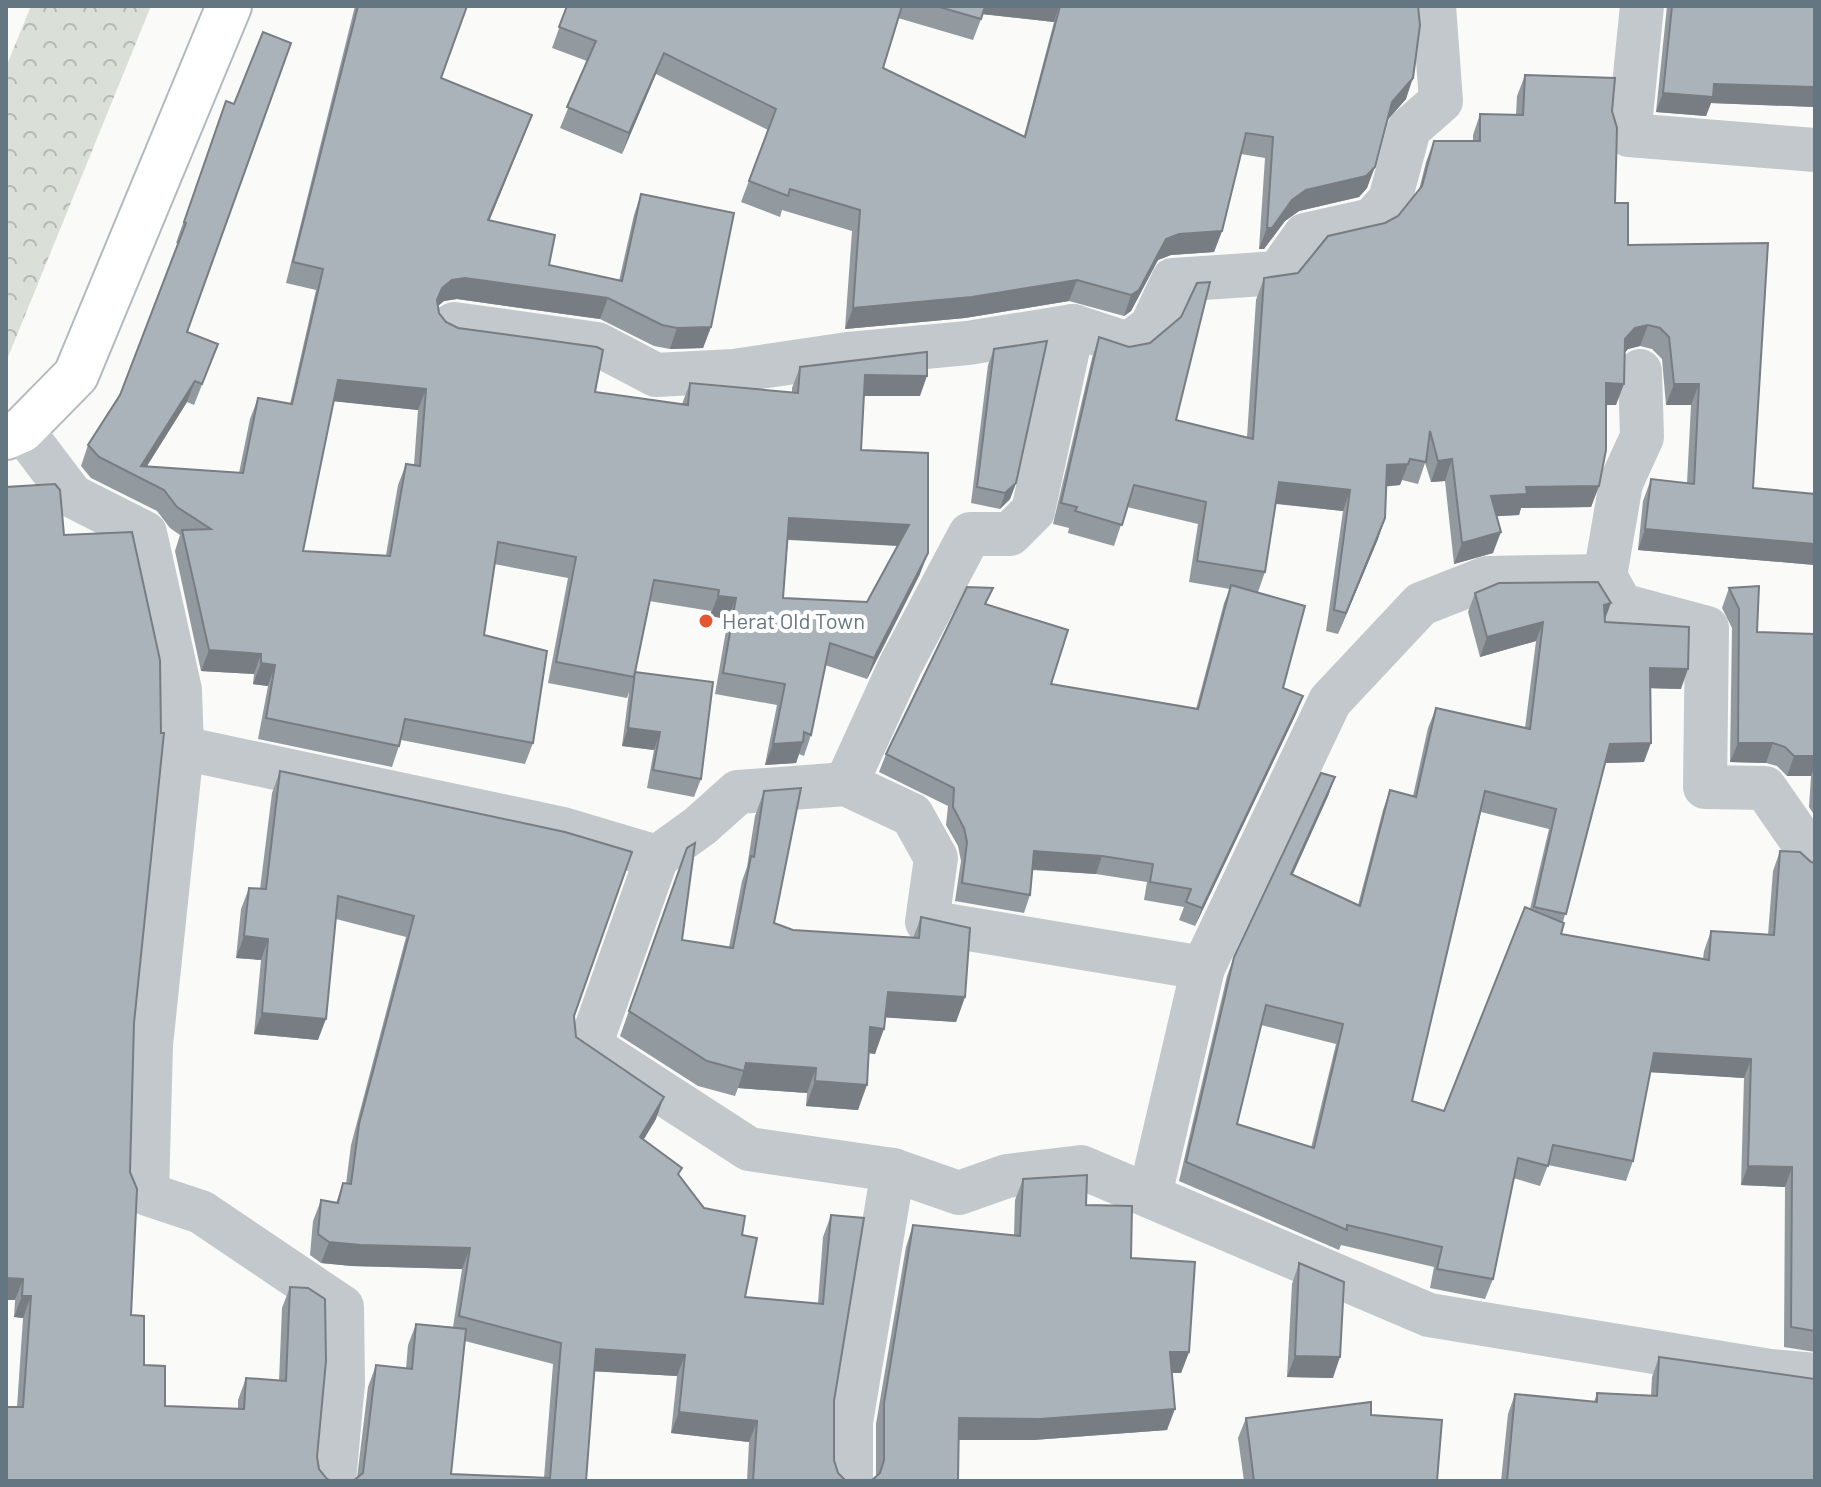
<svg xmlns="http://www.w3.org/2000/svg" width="1821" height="1487" viewBox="0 0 1821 1487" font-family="Barlow,sans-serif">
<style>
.park{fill:url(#park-crowns)}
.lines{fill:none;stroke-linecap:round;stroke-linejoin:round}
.secondary-casing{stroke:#b3babf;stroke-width:48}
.street{stroke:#c3c8cc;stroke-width:44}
.secondary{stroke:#fff;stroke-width:44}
.wall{fill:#929a9f;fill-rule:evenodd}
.shaded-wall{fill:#777d82}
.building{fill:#aab3b9;stroke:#777d82;stroke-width:2;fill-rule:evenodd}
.poi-dot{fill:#e4572e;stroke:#fff;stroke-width:3}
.labels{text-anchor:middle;stroke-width:8;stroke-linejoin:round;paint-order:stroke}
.poi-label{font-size:22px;fill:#657683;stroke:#fff;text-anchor:start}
</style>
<defs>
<pattern id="park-crowns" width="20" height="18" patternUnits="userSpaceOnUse" patternTransform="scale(2)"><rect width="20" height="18" fill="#dadfd7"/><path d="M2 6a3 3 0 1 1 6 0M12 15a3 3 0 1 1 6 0" fill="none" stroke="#b4b9b4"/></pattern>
</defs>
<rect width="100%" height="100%" fill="#fafaf8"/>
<polygon class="park" points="31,6 151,6 6,362 6,67"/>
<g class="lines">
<g class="secondary-casing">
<polyline id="secondary" points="6,437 22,430 76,375 229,6"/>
</g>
<g class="street">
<polyline points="1642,6 1629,135 1815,150"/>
<polyline points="454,324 597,344 656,375 734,371 848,354 968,343 1073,326 1128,344 1151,327 1173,280 1278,273 1305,235 1372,220 1390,200 1409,129 1441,101 1434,6"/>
<polyline points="1640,371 1642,437 1621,483 1605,576 1621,605 1707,628 1705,787 1765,788 1815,860"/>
<polyline points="22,430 72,496 145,533 180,690 182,748 151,1045 147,1194 201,1212 342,1307 343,1383 334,1481"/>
<polyline points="182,748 563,829 657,857 700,826 738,792 846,784 912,815 936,858 927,922 1203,968"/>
<polyline points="846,784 900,666 970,534 1010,534 1033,511 1073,326"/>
<polyline points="657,857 590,1046 749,1149 893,1170 959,1193 1007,1176 1081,1167 1429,1315 1770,1371 1815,1375"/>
<polyline points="1150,1195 1203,968 1330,701 1421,604 1487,578 1605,576"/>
<polyline points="851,1481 851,1422 893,1170"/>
</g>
<use href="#secondary" class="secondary"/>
</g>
<g class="wall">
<path d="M355,6H467L441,78L532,115L489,220L549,265L619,281L634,215L641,194L711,327L703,348L670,349L654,346L600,319L457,299L444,301L438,306L439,313L446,322L595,392L682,404L690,383L792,393V388L800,367L920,396H864L861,450L920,574L867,679L825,665L811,735L804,756L799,754L796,763L765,765L777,705L715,694L728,619L710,616L711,611L649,601L635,673L701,779L694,797L647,788L654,750L622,746L629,692L627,698L548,683L568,578L494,564L484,635L533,743L525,764L401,740L392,767L258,739L268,686L253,684L254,674L201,671L175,551L180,535L170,528L157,511L91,478L81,466L88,445L120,395L178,243H176L226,101L187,332L218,344L194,405L187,402L147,466L239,473L250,419L258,398L290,404L316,290L286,283ZM334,401L418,410L414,465L406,464L398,485L386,555L303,551ZM788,540L898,546L867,602L783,598Z"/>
<path d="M567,6H1418L1406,99L1388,119L1367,188L1359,197L1299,211L1285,221L1264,249H1259L1265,158L1241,154L1222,231L1214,252L1171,255L1158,260L1131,311L1124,316L1069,301L965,318L845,329L852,231L782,210L780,217L741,202L768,130L656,74L622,154L560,128L587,61L552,48ZM983,14L1054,22L1024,136L883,68L898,18L973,40Z"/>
<polygon points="1667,6 1815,6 1815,107 1711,103 1706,116 1656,112"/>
<polygon points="1525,75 1612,111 1615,203 1628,245 1753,488 1815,494 1815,565 1638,550 1643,501 1651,479 1687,483 1691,405 1666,405 1662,359 1652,349 1640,346 1628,349 1625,352 1616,405 1606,405 1599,486 1591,507 1521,508 1519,515 1496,516 1493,553 1454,564 1445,481 1431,482 1425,463 1418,484 1402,480 1400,485 1387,486 1378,539 1338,634 1326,631 1343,511 1276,504 1265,572 1258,592 1283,688 1303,696 1296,714 1195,926 1179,920 1184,907 1144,900 1147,882 1096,874 1032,870 1030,895 1024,913 955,901 961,861 958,846 946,825 948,806 879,772 886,754 987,605 1051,684 1196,709 1224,603 1230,589 1189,582 1198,524 1127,507 1114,546 1068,533 1069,528 1053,524 1092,358 1099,337 1176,420 1247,437 1256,300 1264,278 1298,273 1398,216 1419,190 1426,162 1434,141 1473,141 1473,135 1480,114 1516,115 1517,96"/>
<polygon points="994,349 1016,483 1010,499 1000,509 971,503 988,365"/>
<polygon points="64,535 134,1023 130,1172 131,1315 144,1365 165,1406 238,1409 238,1400 246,1378 279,1381 282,1308 290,1287 319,1469 327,1479 17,1407 23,1318 14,1317"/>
<polygon points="1729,588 1757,632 1815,634 1815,816 1809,807 1811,776 1787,776 1777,766 1766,763 1730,762 1732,628 1722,608"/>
<path d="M1475,593L1605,619V622L1681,689L1650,688L1644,762L1605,763L1563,922L1561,934L1703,959L1704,951L1711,931L1768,935L1773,871L1780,851L1815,863V1352L1784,1347L1785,1187L1741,1185L1744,1078L1650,1072L1633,1161L1626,1181L1548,1165L1540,1186L1513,1178L1493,1279L1485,1299L1430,1288L1434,1267L1341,1245L1339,1250L1179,1181L1227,976L1234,957L1335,777L1328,796L1293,874L1358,905L1383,810L1390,790L1413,796L1428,728L1436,708L1525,728L1536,641L1480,657L1468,612ZM1481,812L1549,829L1530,909L1444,1111L1412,1101ZM1261,1025L1336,1044L1311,1148L1237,1124Z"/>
<path d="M280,771L574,1016L576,1037L656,1119L643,1140L680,1176L704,1208L742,1235L745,1297L818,1303L823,1237L831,1215L834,1460L838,1473L846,1481H747L749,1442L671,1433L677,1376L594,1371L586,1481L357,1478L368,1387L376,1365L406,1369L408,1345L416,1324L453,1327L462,1269L352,1266L321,1263L310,1255L313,1221L321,1200L336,1203L343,1183L346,1184L351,1145L406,937L336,919L318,1040L254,1034L261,960L236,958L241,909L249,888L260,889L272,793ZM465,1341L553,1364L544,1478L451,1474Z"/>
<polygon points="764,791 774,923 793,930 913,938 921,917 965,997 956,1022 885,1017 875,1054 869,1053 858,1110 806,1106 807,1093 738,1088 735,1096 698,1086 620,1036 687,848 682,940 729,947 742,881 747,867 755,816"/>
<polygon points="1023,1179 1086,1205 1131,1258 1189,1352 1181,1373 1172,1373 1167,1430 1033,1440 959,1440 876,1477 876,1424 906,1247 913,1225 1014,1235 1015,1200"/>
<polygon points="1299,1263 1333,1378 1287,1377 1292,1284"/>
<polygon points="1659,1357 1815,1481 1501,1481 1508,1414 1515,1394 1594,1402 1597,1393 1651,1395 1652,1377"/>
<polygon points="1371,1415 1437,1481 1244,1481 1238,1438 1246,1418"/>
</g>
<g class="shaded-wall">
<polygon points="984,6 1059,6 1054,22 981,14"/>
<polygon points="664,53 656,74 622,154 629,133"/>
<polygon points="1413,78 1406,99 1385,123 1392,102"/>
<polygon points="1714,84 1815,87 1815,107 1711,103 1706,116 1656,112 1663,93"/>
<polygon points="532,115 524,136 481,241 488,220"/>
<polygon points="1375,167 1367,188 1359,197 1299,211 1285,221 1264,249 1259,249 1267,228 1292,200 1306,190"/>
<polygon points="1222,231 1214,252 1171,255 1158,260 1131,311 1124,316 1131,295 1166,239 1179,234"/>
<polygon points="465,278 608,298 600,319 457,299 444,301 434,309 442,288 452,280"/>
<polygon points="1077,280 1069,301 965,318 845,329 853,308"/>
<polygon points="1648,325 1640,346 1628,349 1618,360 1625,339 1635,328"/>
<polygon points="711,327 703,348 670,349 677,328"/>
<polygon points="865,375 927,376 920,396 857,396"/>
<polygon points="338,380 426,389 418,410 331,401"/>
<polygon points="195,381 187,402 140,477 141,466"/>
<polygon points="1606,383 1624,384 1616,405 1598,405"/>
<polygon points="1674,384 1699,384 1691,405 1666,405"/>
<polygon points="1410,459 1400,485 1380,487 1387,465"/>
<polygon points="1452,459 1445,481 1431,482 1438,461"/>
<polygon points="1279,482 1350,490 1343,511 1271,503"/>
<polygon points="1016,483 1010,499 1000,509 1005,493"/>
<polygon points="1599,486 1591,507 1521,508 1519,515 1483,517 1491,496 1526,487"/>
<polygon points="789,518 909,525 902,546 782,539"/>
<polygon points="1385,518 1378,539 1338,634 1346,613"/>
<polygon points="1645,529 1815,544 1815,565 1638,550"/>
<polygon points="1501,532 1493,553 1454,564 1462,543"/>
<polygon points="928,553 920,574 867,679 874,658"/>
<polygon points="718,596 736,598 728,619 710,616"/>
<polygon points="1611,603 1604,622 1604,605"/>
<polygon points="1543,622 1536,641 1480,657 1487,637"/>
<polygon points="209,650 261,654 254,674 201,671"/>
<polygon points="261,663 275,665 268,686 253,684"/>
<polygon points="1650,668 1688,669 1681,689 1643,688"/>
<polygon points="1303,696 1296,714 1195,926 1202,908"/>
<polygon points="628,728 660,732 654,750 622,746"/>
<polygon points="803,742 796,763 765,765 773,744"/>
<polygon points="1651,743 1644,762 1603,763 1610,744"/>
<polygon points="1738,743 1773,743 1766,763 1730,762"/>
<polygon points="1794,756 1815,756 1815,765 1811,776 1787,776"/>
<polygon points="1335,777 1328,796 1284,893 1291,874"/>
<polygon points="1034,851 1102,856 1096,874 1027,869"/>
<polygon points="244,936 268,939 261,960 236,958"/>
<polygon points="888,992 965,997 956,1022 878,1017"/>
<polygon points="262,1013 326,1019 318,1040 254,1034"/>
<polygon points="870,1027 884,1029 875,1054 861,1052"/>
<polygon points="1654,1053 1751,1059 1744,1078 1647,1072"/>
<polygon points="746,1063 816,1068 807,1093 738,1088"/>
<polygon points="815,1081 867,1085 858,1110 806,1106"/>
<polygon points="664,1097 656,1119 632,1159 640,1137"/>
<polygon points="1748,1166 1792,1167 1785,1187 1741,1185"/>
<polygon points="329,1242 470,1248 462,1269 352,1266 321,1263"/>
<polygon points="6,1278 23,1279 15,1300 6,1300"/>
<polygon points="22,1296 31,1296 23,1318 14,1317"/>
<polygon points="596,1349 685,1355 677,1376 588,1371"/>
<polygon points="1170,1352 1189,1352 1181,1373 1163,1373"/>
<polygon points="1295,1356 1340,1357 1333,1378 1287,1377"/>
<polygon points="1175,1409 1167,1430 1033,1440 951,1440 959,1418"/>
<polygon points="679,1412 757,1421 749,1442 671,1433"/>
</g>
<g class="building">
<path d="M358,6H467L441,78L532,115L488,220L555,235L549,265L622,281L641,194L734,213L711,327L677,328L662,325L608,298L465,278L452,280L442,288L437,300L439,313L446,322L458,328L597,347L603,350L595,392L688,405L690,383L798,393L800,367L927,352V376L865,375L861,450L928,453V553L874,658L830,643L811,735L804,732L803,742L773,744L785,684L723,673L736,598L718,596L719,590L654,580L634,677L556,662L576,557L498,542L484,635L547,651L533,743L405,719L399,746L266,718L275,665L261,663V654L209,650L182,530L211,529L177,507L164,490L99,457L88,445L120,395L186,223L184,222L226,101L234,104L263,32L291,43L187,332L218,344L202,384L195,381L141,466L243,473L258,398L292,404L323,269L293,262ZM338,380L426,389L420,466L406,464L390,556L303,551ZM789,518L909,525L867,602L783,598Z"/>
<polygon points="567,6 902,6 883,68 1025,137 1060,6 1418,6 1420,25 1413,78 1392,102 1375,167 1366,176 1306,190 1292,200 1272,228 1267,228 1273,137 1246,133 1222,231 1179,234 1166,239 1139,290 1131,295 1077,280 972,297 853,308 860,210 790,189 788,196 749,181 776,109 664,53 629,133 567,107 596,41 559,27"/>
<polygon points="936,6 985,6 981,19"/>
<polygon points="1672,6 1815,6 1815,87 1714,84 1713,97 1663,93"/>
<polygon points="1525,75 1615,78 1612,111 1617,128 1615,203 1628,203 1628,245 1768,243 1753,488 1815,494 1815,544 1645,529 1651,479 1694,484 1699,384 1674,384 1669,337 1660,328 1648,325 1635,328 1625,339 1624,384 1606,383 1606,450 1599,486 1526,487 1527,494 1491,496 1501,532 1462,543 1452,459 1438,461 1430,431 1426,462 1410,459 1408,464 1387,465 1385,518 1346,613 1334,610 1350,490 1279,482 1265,572 1197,561 1206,502 1134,485 1122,525 1075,511 1077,507 1061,503 1099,337 1129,347 1150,343 1181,317 1197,283 1210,282 1176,420 1253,439 1264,278 1298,273 1328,236 1385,223 1398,216 1422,186 1434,141 1480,141 1480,114 1523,115"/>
<polygon points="1047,341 1016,483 1005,493 977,487 994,349"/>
<polygon points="55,484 60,490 64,535 132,532 160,660 161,733 164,733 134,1023 130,1172 137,1189 131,1315 144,1316 144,1365 165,1366 165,1406 244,1409 246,1378 286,1381 290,1287 308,1288 325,1299 326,1361 317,1457 319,1469 327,1479 331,1481 6,1481 6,1407 23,1407 31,1296 22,1296 23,1279 6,1278 6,487"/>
<path d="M1598,582L1611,603L1604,605L1605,622L1689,627L1688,669L1650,668L1651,743L1610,744L1566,914L1534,907L1556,809L1485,791L1412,1101L1444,1111L1525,907L1564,923L1561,934L1709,960L1711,931L1774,935L1780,851L1800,852L1811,862L1815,863V1331L1791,1327L1792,1167L1748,1166L1751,1059L1654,1053L1633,1161L1553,1145L1548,1166L1518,1158L1493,1279L1437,1269L1442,1247L1347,1225V1230L1186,1162L1234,957L1321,773L1335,777L1291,874L1360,906L1390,790L1416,797L1436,708L1530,729L1543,622L1487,637L1475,593L1499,583ZM1266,1005L1343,1024L1314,1148L1237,1124Z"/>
<polygon points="1231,585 1305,606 1283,688 1303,696 1202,908 1186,902 1191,889 1150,882 1153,864 1102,856 1034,851 1030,895 962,883 967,842 964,828 953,807 954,788 886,754 967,587 993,588 985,604 1068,630 1051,684 1198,709"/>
<polygon points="1759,586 1757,632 1815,634 1815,756 1794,756 1785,747 1773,743 1738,743 1739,609 1729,588"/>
<polygon points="635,672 713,682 701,779 653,770 660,732 628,728"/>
<polygon points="280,771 565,832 632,852 574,1016 576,1037 664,1097 640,1137 682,1168 678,1174 704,1208 745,1216 742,1235 757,1238 745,1297 823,1304 831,1215 864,1218 834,1401 834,1460 838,1473 846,1481 753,1481 757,1421 679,1412 685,1355 596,1349 586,1481 353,1481 363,1473 376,1365 412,1369 416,1324 466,1329 451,1474 550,1478 561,1343 459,1316 470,1248 360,1245 329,1242 318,1234 321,1200 338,1203 343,1183 351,1184 359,1124 414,916 338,896 326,1019 262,1013 268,939 244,936 249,888 266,889"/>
<polygon points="801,788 774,923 793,930 919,938 921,917 970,928 965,997 888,992 884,1029 870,1027 867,1085 815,1081 816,1068 746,1063 744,1071 707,1061 629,1011 687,848 695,843 682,940 733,948 751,856 754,857 764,791"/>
<polygon points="1087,1175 1086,1205 1132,1206 1131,1258 1195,1262 1189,1352 1170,1352 1175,1409 1040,1419 959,1418 958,1481 871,1481 880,1473 884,1460 884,1403 913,1225 1020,1236 1023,1179"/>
<polygon points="1299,1263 1344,1282 1340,1357 1295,1356"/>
<polygon points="1659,1357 1815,1379 1815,1481 1507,1481 1515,1394 1597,1402 1597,1393 1657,1396"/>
<polygon points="1371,1402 1371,1415 1442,1420 1437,1481 1254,1481 1246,1418"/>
</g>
<circle class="poi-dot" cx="706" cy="621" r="8"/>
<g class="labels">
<g class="poi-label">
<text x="722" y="629">Herat Old Town</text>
</g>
</g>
<rect width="1821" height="1487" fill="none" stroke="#657683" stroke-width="16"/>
</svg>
